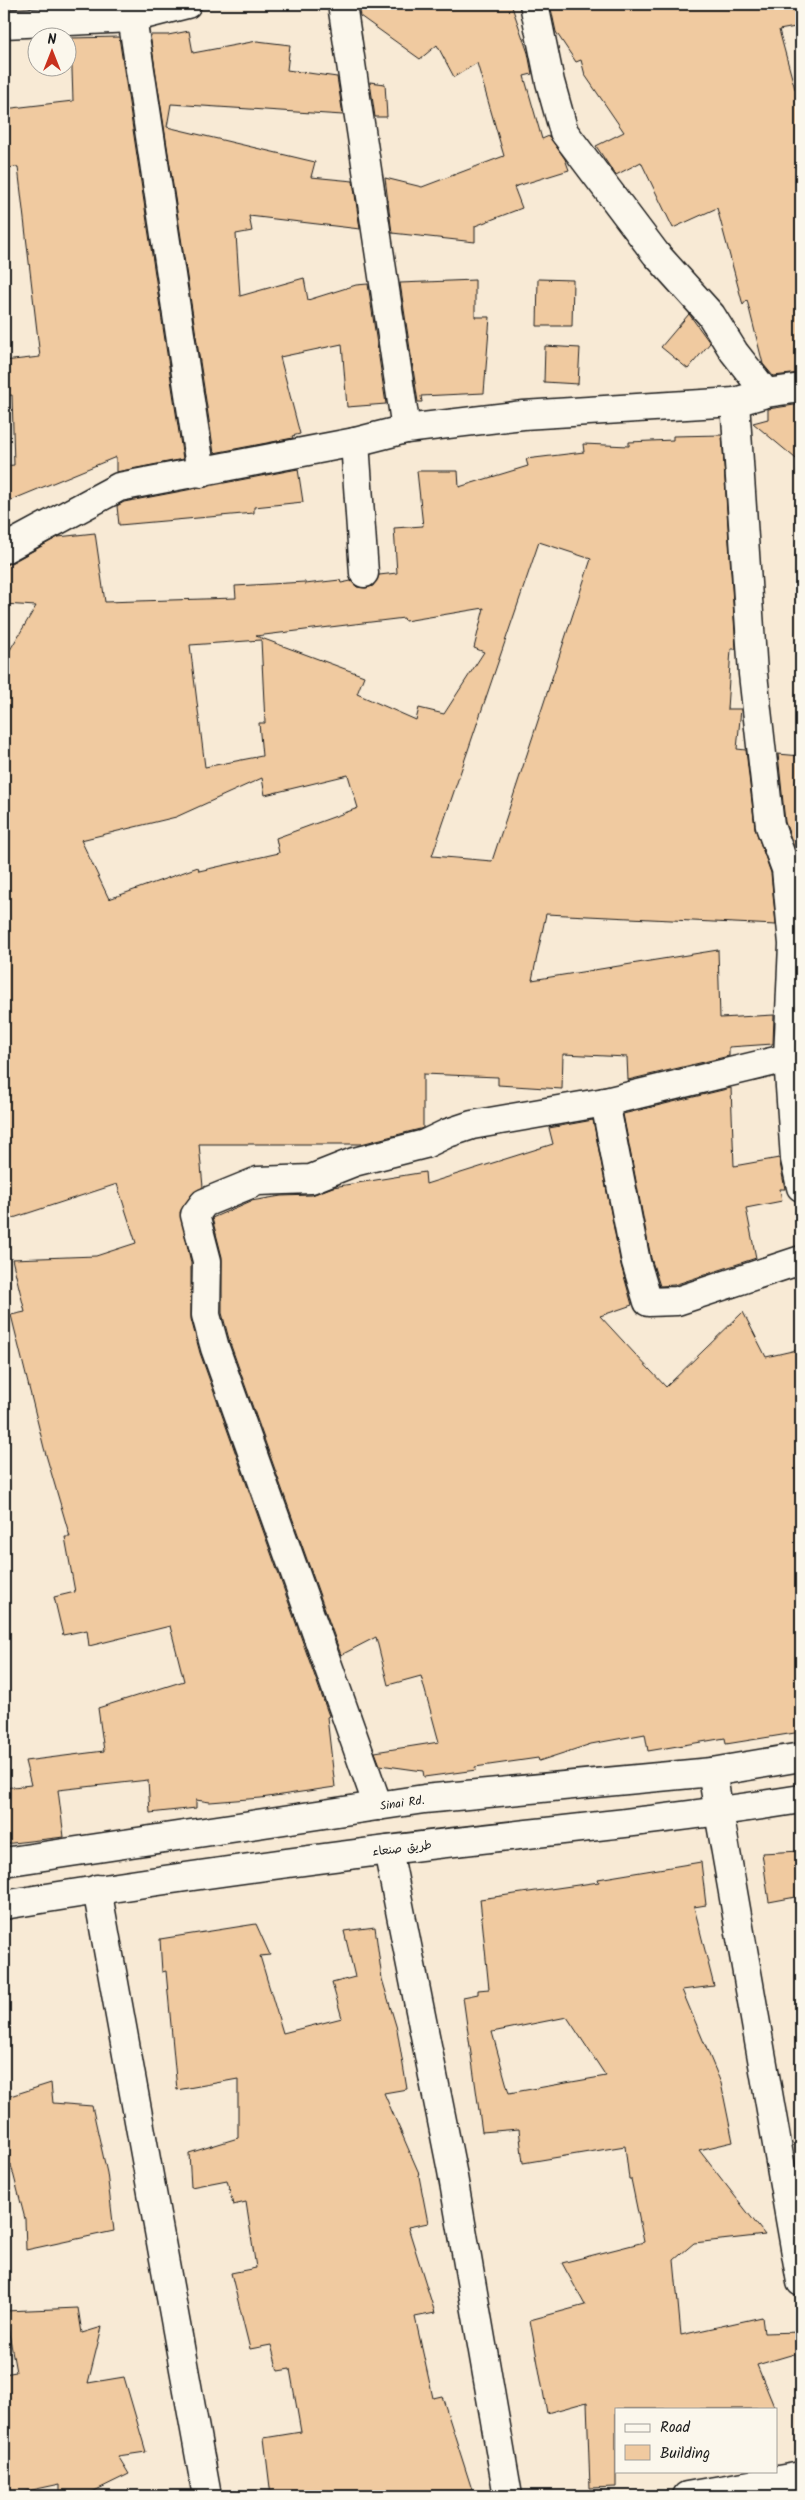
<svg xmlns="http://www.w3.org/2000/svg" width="805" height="2500" viewBox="0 0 805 2500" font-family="Kalam,'Playpen Sans Arabic',sans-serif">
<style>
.building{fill:#f0caa0;stroke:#1c1c1c;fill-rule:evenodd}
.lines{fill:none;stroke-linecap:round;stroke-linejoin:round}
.street-casing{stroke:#1c1c1c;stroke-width:31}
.secondary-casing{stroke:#1c1c1c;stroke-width:31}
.street{stroke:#fbf7ec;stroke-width:28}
.secondary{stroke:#fbf7ec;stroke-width:28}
.labels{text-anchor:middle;stroke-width:4.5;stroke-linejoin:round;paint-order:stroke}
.street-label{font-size:12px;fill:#1c1c1c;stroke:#fbf7ec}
</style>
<rect width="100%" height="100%" fill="#f8ead5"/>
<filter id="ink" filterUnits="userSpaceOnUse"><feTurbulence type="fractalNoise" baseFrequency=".02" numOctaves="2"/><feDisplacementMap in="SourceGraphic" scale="10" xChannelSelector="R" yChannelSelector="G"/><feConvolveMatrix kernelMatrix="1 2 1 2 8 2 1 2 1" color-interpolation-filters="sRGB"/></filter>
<g filter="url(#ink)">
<g class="building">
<polygon points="358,4 511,4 528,53 532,74 524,76 542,139 549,136 565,159 569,170 514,187 522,208 475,226 475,242 392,233 385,178 422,187 504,156 477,63 454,77 437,45 420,59 360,16"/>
<polygon points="550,4 801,4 801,26 779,30 795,89 801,94 801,373 773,376 763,364 747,300 743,305 717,208 673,228 641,162 616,175 610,167 596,146 624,132 585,75 581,60 576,62 556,32"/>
<polygon points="189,31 193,53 257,41 290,45 287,70 337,77 343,115 171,104 167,127 315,162 311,177 353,181 360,229 249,216 252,231 236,234 240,296 304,278 308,300 356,285 368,284 386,404 347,407 342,344 280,357 300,434 292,436 293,438 214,453 150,35 168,35"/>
<polygon points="119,37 183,459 116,472 116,457 9,501 4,466 14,465 12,395 4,396 4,361 40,357 18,167 4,168 4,109 73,101 71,38"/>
<polygon points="370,82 385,84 387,117 375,117"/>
<polygon points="538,279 573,280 572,326 537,326"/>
<polygon points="475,280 475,317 490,317 484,393 421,396 422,402 418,402 400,283"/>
<polygon points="689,314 710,343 688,369 661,347"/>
<polygon points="545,346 580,348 578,384 544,382"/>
<polygon points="801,404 801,463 753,423 768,419 768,409"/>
<path d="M722,435L736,649H731L727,709H741L737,749L746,750L755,828L771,873L776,925L546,914L532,980L718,950L720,1018L774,1015L773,1044L729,1047V1056L628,1080L627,1057L563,1054L562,1089L498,1085V1077L423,1074V1128L420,1129L361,1144H199L203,1187L192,1194L180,1212L191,1263V1319L200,1353L329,1716L327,1717L335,1787L261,1798L210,1802L196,1800V1808L150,1813L148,1780L58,1790L64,1837L4,1844V1788L31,1785L25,1761L104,1751L98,1708L184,1681L170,1626L89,1646L87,1630L63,1635L54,1597L75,1592L65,1537H70L44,1448L11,1315L25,1312L12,1259L96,1256L136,1243L117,1184L4,1221V660L36,606L4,604V565L11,563L58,537L95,533L105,602L236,598L235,586L305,582V584L340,580L341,583L351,581L357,587L366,588L373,586L379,575L397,573L394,528L423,526L417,471H458L459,487L528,466L526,459L584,452L583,444L629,446V442L673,440V436ZM539,542L591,559L492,861L432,856ZM484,608L474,648L484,652L444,714L419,708L416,720L357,694L364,676L256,636L404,618L405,621ZM261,640L265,723H259L262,756L205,767L190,645ZM348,775L358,808L276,838L279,853L199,871L198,867L109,899L81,840L176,817L262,778L265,795Z"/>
<polygon points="298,469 303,502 254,507 254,513 119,525 117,506 124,502"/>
<polygon points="778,754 801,756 801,866 785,822"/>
<polygon points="731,1088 734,1166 779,1158 785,1189 780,1189 782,1201 746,1208 756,1258 674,1285 660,1286 651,1258 623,1114"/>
<polygon points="593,1120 621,1265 632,1305 600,1316 635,1354 666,1387 743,1312 766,1357 801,1349 801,1732 726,1744 725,1738 648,1751 645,1734 591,1744 539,1761 538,1758 475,1767 476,1770 424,1777 423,1771 380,1765 375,1752 439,1742 421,1676 388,1685 376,1637 341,1655 230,1343 222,1313 222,1257 212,1218 251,1201 281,1196 312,1195 333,1187 425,1172 426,1184 553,1144 549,1128"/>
<polygon points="801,1851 801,1896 769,1902 762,1853"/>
<path d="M701,1862L706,1905L694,1907L714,1986L682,1990L721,2083L733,2142L699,2150L765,2235L694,2243L674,2260L681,2335L762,2317L764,2333L801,2332V2352L757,2365L775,2409H616V2487L590,2488L587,2402L547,2413L530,2320L585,2305L562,2263L644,2242L631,2179H629L625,2146L523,2163L519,2129L482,2132L463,1997L478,1994V1990L489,1989L480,1899L599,1882L598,1879ZM567,2017L606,2076L509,2093L492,2032Z"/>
<polygon points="256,1924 270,1955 260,1956 283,2033 342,2018 332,1983 355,1977 344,1931 375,1927 382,1979 397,2029 407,2089 384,2093 418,2171 428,2223 408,2227 435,2313 415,2317 433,2398 442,2396 474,2496 271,2496 264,2438 301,2432 290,2369 278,2371 271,2345 250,2349 231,2273 256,2268 246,2202 233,2205 227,2180 191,2187 189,2153 238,2138 238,2079 177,2090 166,1971 162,1972 160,1939"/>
<polygon points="51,2083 53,2103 92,2106 107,2173 114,2231 26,2250 25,2219 11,2165 4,2167 4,2098"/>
<polygon points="78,2308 82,2333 102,2327 88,2383 124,2377 146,2452 118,2456 129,2474 84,2496 60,2496 60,2484 4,2496 4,2374 16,2372 5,2311"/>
</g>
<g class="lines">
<g class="street-casing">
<g id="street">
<polyline points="130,4 201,473"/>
<polyline points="342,4 406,429"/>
<polyline points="534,4 550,82 564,132 656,254 711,315 734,352 766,393"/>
<polyline points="4,24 132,18 187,4"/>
<polyline points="735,402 753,674 770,826 786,869 793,944 788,1058 795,1159 801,1187"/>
<polyline points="355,442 364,573"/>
<polyline points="4,549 119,487 355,442 406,429 523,415 735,402 766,393 801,388"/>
<polyline points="605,1102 636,1262 648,1302 677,1301 801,1260"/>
<polyline points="712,1772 801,2282"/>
<polyline points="378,1806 215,1348 206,1315 207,1261 195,1215 204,1203 258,1181 311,1179 354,1162 425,1144 448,1133 472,1125 605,1102 788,1058 801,1057"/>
<polyline points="388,1850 452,2171 508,2496"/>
<polyline points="97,1889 207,2496"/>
<polyline points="687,2496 801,2476"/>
</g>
</g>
<g class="secondary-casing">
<g id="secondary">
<polyline points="4,1862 424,1799 712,1772 801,1757"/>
<path d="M4,1905C131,1884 260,1866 388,1850C526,1833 664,1821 801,1799"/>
</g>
</g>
<use href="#street" class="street"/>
<use href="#secondary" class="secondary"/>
</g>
</g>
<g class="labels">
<g class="street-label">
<text transform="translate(402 1803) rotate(-8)" y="4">Sinai Rd.</text>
<text transform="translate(402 1848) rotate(-7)" y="4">طريق صنعاء</text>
</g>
</g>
<rect width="805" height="2500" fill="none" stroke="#fbf7ec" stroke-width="20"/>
<rect x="10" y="10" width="785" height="2480" fill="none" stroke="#1c1c1c" stroke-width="2" filter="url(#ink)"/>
<rect x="615" y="2408" width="162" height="65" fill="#fbf7ec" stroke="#a29f99"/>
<rect x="625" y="2424" width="25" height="8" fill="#fbf7ec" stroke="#a29f99"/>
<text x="660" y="2432" font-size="15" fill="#1c1c1c">Road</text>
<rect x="625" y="2445" width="25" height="15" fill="#f0caa0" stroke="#a29f99"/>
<text x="660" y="2458" font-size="15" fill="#1c1c1c">Building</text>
<g transform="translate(52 52)"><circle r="24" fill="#fbf7ec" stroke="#a29f99"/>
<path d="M0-4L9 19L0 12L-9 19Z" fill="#c8321e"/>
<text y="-8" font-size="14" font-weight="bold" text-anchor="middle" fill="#1c1c1c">N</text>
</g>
</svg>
